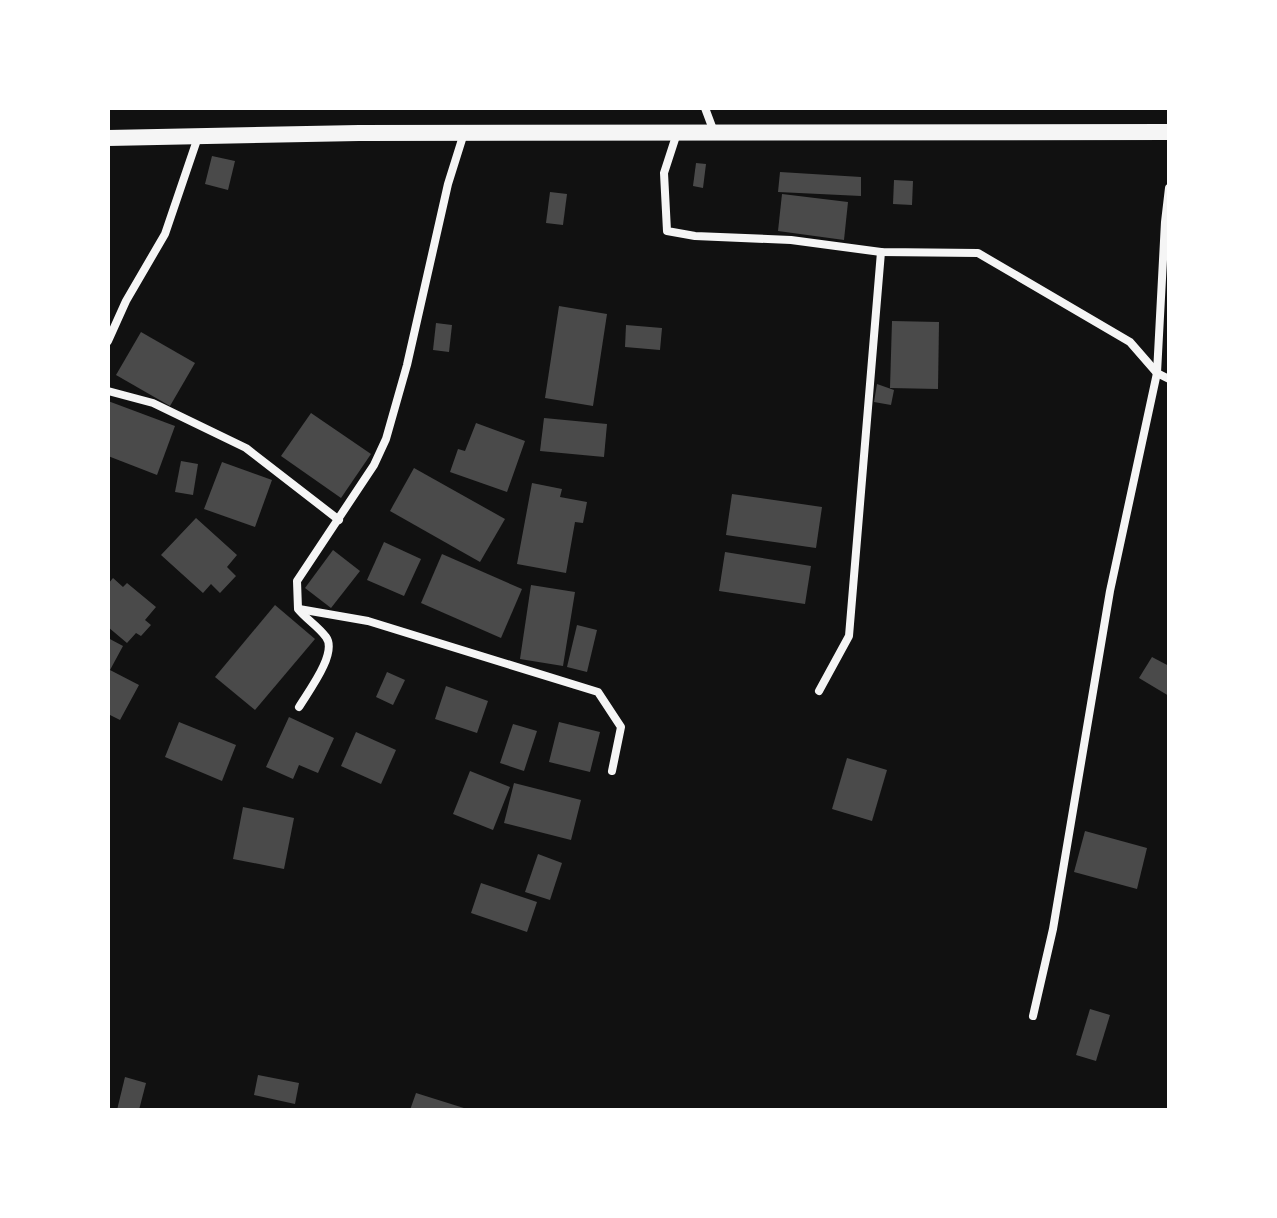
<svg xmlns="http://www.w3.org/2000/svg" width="1277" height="1218" viewBox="0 0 1277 1218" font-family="'Golos Text',sans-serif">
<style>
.building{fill:#4a4a4a}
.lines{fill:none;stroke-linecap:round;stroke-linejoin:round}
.minor{stroke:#f5f5f5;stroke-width:8}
.secondary{stroke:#f5f5f5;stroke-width:16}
</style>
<rect width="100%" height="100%" fill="#111"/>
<g class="building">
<polygon points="212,156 235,161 228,190 205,184"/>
<polygon points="696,163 706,164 703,188 693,186"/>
<polygon points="780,172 861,177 861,196 778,192"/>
<polygon points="894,180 913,181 912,205 893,204"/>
<polygon points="550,192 567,194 563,225 546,223"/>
<polygon points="782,194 848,202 844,240 778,231"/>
<polygon points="559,306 607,314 593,406 545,398"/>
<polygon points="892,321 939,322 938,389 890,388"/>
<polygon points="436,323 452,325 449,352 433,350"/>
<polygon points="626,325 662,328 660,350 625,347"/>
<polygon points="141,332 195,363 170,406 116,375"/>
<polygon points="877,384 894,390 891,405 874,402"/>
<polygon points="108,401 175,426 157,475 108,456"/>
<polygon points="311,413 371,454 341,498 281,456"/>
<polygon points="544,418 607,424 604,457 540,451"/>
<polygon points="476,423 525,441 507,492 450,472 458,449 465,451"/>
<polygon points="181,461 198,464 193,495 175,492"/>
<polygon points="222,462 272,480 255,527 204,509"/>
<polygon points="414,468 505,519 480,562 390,511"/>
<polygon points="532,483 562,489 560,497 587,502 583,523 575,522 566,573 517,564"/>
<polygon points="732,494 822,507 816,548 726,535"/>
<polygon points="196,518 237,555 227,567 236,576 220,593 211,584 203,593 161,555"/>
<polygon points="384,542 421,559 404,596 367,580"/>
<polygon points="333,550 360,571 331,608 305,588"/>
<polygon points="725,552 811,566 805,604 719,591"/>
<polygon points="442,554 522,589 501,638 421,603"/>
<polygon points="113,578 123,587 127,583 156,607 145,620 151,625 141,636 136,633 127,643 108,627 108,584"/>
<polygon points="531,585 575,592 563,666 520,659"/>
<polygon points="275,605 315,639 255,710 215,677"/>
<polygon points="577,625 597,630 587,672 567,667"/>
<polygon points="108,638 123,646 110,670 139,685 120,720 108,714"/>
<polygon points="1152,657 1169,666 1169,696 1139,678"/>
<polygon points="387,672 405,680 393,705 376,697"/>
<polygon points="446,686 488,701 477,733 435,719"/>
<polygon points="289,717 334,738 318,773 299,765 293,779 266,767"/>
<polygon points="179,722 236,745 222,781 165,757"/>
<polygon points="559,722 600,732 590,772 549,762"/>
<polygon points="513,724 537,731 524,771 500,763"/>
<polygon points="356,732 396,750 381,784 341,766"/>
<polygon points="847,758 887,770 872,821 832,809"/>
<polygon points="470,771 510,787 493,830 453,814"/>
<polygon points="514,783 581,800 571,840 504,823"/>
<polygon points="243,807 294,818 284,869 233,859"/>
<polygon points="1085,831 1147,848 1137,889 1074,872"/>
<polygon points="538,854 562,863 550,900 525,892"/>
<polygon points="481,883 537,902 527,932 471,913"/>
<polygon points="1090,1009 1110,1015 1096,1061 1076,1055"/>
<polygon points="258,1075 299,1083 295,1104 254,1095"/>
<polygon points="125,1077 146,1083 139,1110 117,1110"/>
<polygon points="416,1093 467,1109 467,1110 410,1110"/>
</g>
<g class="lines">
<g class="minor">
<polyline points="705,108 714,132"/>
<polyline points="677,133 664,173 667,231 695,236 791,240 881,252 978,253 1130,342 1157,373 1169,379"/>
<polyline points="108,341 126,301 165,234 198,137"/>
<polyline points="108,391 153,403 246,448 339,520"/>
<polyline points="299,609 368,621 598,692 621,727 612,771"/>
<polyline points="819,691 849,636 881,252"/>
<path d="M299,707C308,692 338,653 326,637C318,626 306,619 298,609L297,581L374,465L386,439L407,365L448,184L464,133"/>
<polyline points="1033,1016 1053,929 1110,591 1157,373 1165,222 1169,188"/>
</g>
<polyline class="secondary" points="108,138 359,133 1169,132"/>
</g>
<rect width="1277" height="1218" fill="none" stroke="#ffffff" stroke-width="220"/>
</svg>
